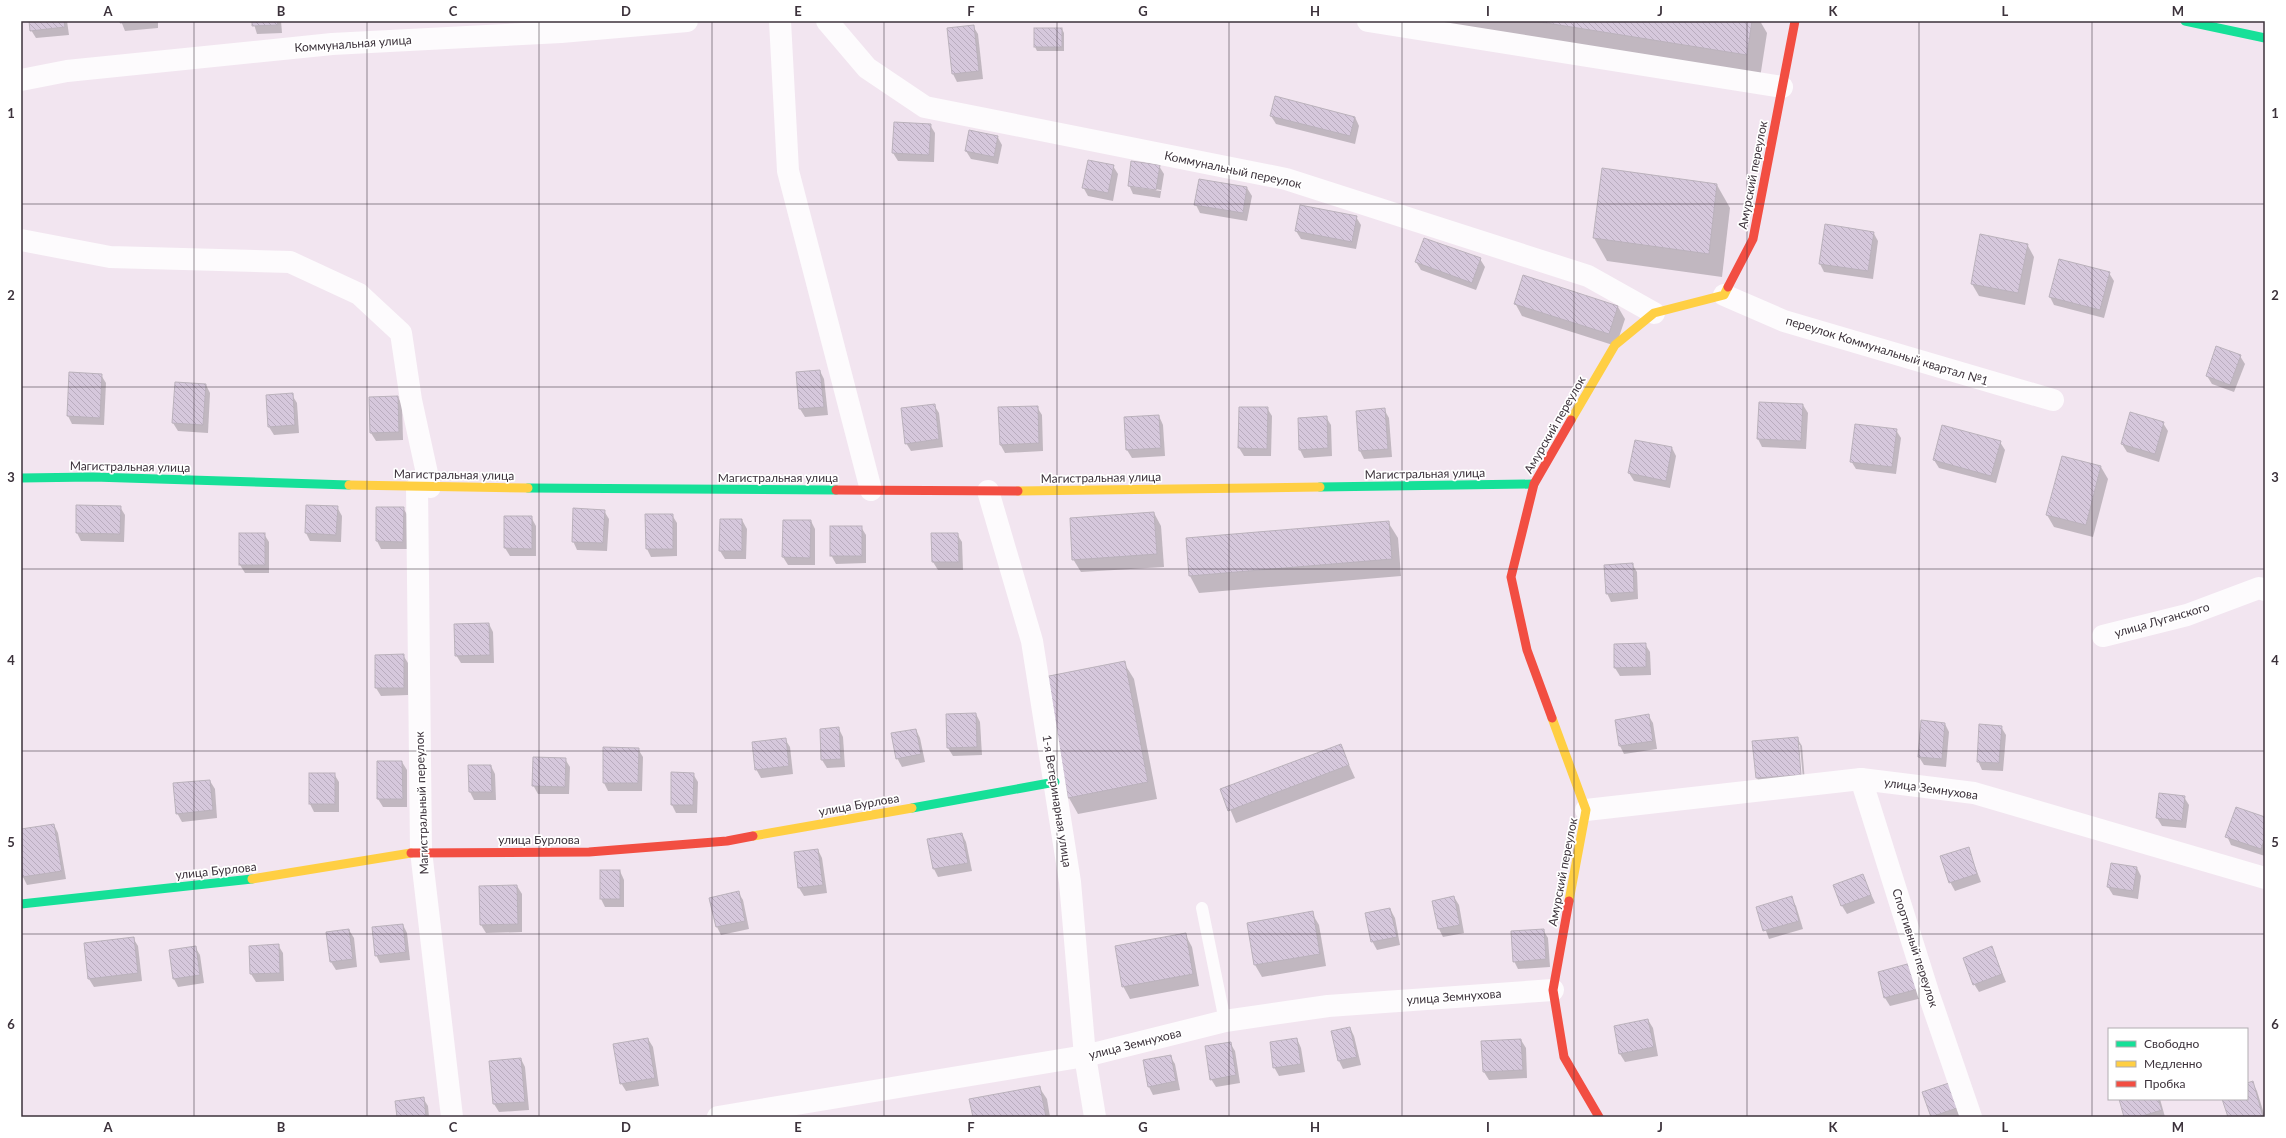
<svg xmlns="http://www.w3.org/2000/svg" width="2286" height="1138" viewBox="0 0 2286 1138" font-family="Lato,sans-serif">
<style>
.shadow{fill:#0003;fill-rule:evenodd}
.building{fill:url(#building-back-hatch);stroke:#bbb2bc}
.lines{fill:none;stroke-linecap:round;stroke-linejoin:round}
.lane{stroke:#fdfbfd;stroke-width:12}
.street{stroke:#fdfbfd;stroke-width:22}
.fast{stroke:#16e098;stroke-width:9}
.slow{stroke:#ffcf43;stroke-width:9}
.jam{stroke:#f24e42;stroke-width:9}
.grid{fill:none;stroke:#3c323b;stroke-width:1;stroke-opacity:0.55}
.labels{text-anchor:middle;stroke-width:3.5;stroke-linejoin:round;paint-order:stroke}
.street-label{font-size:12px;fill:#3c323b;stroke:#fff}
.neatline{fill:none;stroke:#3c323b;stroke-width:1.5}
.grid-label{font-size:13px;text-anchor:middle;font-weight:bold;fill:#3c323b}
</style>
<defs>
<pattern id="building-back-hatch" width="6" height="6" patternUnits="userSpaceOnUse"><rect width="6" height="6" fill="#d6c8dc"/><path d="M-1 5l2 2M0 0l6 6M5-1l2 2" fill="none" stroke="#b9acbe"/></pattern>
</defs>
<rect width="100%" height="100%" fill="#f2e5f0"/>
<g class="shadow">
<polygon points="30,21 67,21 69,35 36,38 31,30"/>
<polygon points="121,21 158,21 158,28 125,31"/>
<polygon points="253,21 281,21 282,33 257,34"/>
<polygon points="1401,21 1760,21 1767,33 1760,78"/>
<polygon points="973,26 978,34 983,79 957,82 953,74"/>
<polygon points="1062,29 1064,33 1064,51 1037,51 1035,47"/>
<polygon points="1271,116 1355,117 1359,126 1355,144 1276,124"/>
<polygon points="930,125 935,133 934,162 898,161 893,153"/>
<polygon points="997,136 1002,145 998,164 971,159 966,151"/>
<polygon points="1113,166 1118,174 1113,201 1088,196 1083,187"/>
<path d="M1159,166L1164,174L1160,198L1133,194L1129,185ZM1133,185L1161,190V191L1133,187Z"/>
<polygon points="1717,185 1730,208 1722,277 1607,261 1594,238"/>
<polygon points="1247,188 1252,196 1247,221 1200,213 1196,205"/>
<polygon points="1356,217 1361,225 1356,249 1301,239 1296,231"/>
<polygon points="1873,232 1878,241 1873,279 1824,272 1820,264"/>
<polygon points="2027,244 2034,257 2025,305 1979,296 1972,284"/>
<polygon points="1480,259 1485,267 1476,290 1421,270 1416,262"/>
<polygon points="2109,273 2114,281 2104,318 2054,305 2050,297"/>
<polygon points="1515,303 1618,307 1625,319 1616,346 1522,316"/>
<polygon points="2240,356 2245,364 2234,392 2212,384 2207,376"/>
<polygon points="820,371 824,379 828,415 805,417 800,409 797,373"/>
<polygon points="101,375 106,383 104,425 72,424 68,416"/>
<polygon points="206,385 210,393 208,433 178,431 173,423"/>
<polygon points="292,395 297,403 299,433 274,435 269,427"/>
<polygon points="398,397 402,405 403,440 376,441 371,433"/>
<polygon points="934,405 939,413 943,447 911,451 906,443"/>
<polygon points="1803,405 1808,413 1806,449 1762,447 1758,439"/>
<polygon points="1037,407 1042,415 1043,451 1005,453 1000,444"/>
<polygon points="1267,408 1272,416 1271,456 1244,456 1239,448"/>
<polygon points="1384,409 1389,418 1392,457 1364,459 1360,451"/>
<polygon points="1159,416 1163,425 1165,456 1132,458 1127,450"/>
<polygon points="1326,417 1331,425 1332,456 1304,458 1300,450"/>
<polygon points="2163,423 2168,431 2159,462 2127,452 2122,444"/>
<polygon points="1896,430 1901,438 1896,474 1856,469 1851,461"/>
<polygon points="2000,442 2005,450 1996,483 1939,468 1934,460"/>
<polygon points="1672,448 1676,456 1670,488 1634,481 1629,473"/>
<polygon points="2101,467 2108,479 2093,537 2054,527 2047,515"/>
<polygon points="77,506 120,507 125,515 124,542 81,541 77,533"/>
<polygon points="337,507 342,516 341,542 310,541 306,533"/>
<polygon points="403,508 408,516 407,549 381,549 377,541"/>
<polygon points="604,511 609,519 607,551 577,550 573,541"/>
<polygon points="1154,513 1161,526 1164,567 1081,572 1073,559"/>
<polygon points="672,515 677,523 677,556 651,557 647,549"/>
<polygon points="531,517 536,526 536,556 510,556 505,548"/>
<polygon points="742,520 747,529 746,559 725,559 720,551"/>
<polygon points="811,521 815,529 815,565 788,565 783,557"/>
<polygon points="1388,522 1398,538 1401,576 1199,593 1190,576 1187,539"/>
<polygon points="861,527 866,535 866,563 836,564 831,555"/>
<polygon points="264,534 269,542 269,573 245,573 240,565"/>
<polygon points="932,534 957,534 962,542 963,570 938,570 933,562"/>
<polygon points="1632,564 1637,572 1638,599 1611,602 1607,593"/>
<polygon points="489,624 493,632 494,663 461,663 456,655"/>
<polygon points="1645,644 1650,652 1651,675 1620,676 1615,668"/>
<polygon points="403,655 408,663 408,695 381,696 376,688"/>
<polygon points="1124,663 1134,679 1157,799 1078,814 1069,798"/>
<polygon points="976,714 980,722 982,755 953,756 948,748"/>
<polygon points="1648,715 1653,723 1657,749 1624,754 1620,746"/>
<polygon points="1945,724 1949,732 1946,767 1924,765 1919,757"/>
<polygon points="2001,727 2006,735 2003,771 1982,770 1978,761"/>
<polygon points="839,729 843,737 845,767 827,768 822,760 821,730"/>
<polygon points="916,730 920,738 925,762 902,767 897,758"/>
<path d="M1797,738L1802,746L1805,782L1761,786L1757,778L1754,741ZM1798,745H1800L1803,779L1801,780Z"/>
<polygon points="785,739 790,747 793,774 761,778 756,769"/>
<polygon points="1340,745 1355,778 1236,823 1222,790"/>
<polygon points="638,749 643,757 642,791 608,791 604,783"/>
<polygon points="565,759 570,767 569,794 538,794 533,785"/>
<polygon points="402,762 407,770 407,807 383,807 378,799"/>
<polygon points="469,766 491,766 495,774 496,800 474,800 470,792"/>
<polygon points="334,774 339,782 339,812 314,812 310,804"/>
<polygon points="693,774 698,782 697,813 676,813 672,805"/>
<polygon points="210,781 215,789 217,818 182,822 177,813"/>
<polygon points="2184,797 2189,805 2186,828 2162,826 2157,818"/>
<polygon points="2265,818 2265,856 2231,845 2227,836"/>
<polygon points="54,825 58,833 66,879 27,885 23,877 21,867 21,830"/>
<polygon points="962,834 966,842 972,871 938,877 934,869 928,840"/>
<polygon points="1968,848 1981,882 1955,891 1950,882"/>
<polygon points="818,850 822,858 827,893 804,896 799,888 795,853"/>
<polygon points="2137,868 2141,876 2138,899 2113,895 2108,887"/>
<polygon points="620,871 624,880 624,907 605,907 601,899"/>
<polygon points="1863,876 1875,903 1847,914 1842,906"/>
<polygon points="517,886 522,894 522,932 486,933 481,925"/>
<polygon points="738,892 743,900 749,929 721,935 717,927"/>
<polygon points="1454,897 1459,905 1464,933 1443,937 1439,929 1433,901"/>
<polygon points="1791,898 1796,906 1803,929 1769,939 1757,907"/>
<polygon points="1390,909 1395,918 1400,945 1377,950 1372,941"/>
<polygon points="1312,913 1319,925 1326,966 1262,977 1255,965"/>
<polygon points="403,925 407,933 410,960 380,963 376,955"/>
<polygon points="349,930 354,938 357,967 336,970 331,962"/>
<polygon points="1543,930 1548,938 1550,967 1518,969 1514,961"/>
<polygon points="1185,934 1192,947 1199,986 1130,999 1123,986"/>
<polygon points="133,938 138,946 142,981 94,987 89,979"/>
<polygon points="278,945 283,953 284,981 256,982 251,974"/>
<polygon points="195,947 200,955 204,983 178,987 174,979"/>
<polygon points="1992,948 2006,982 1979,992 1974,984"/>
<polygon points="1911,965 1922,998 1890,1006 1885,998 1879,973"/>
<polygon points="1648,1020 1653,1028 1658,1056 1625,1062 1620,1054 1615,1026"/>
<polygon points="1350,1028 1354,1036 1361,1065 1343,1069 1339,1061 1332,1032"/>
<polygon points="648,1039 653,1047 659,1086 626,1091 621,1083"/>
<polygon points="1297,1039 1301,1048 1305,1072 1279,1076 1274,1067"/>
<polygon points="1521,1040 1526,1048 1527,1078 1489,1080 1484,1072 1483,1042"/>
<polygon points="1230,1043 1235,1051 1240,1083 1216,1087 1211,1079"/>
<polygon points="1170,1056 1175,1064 1180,1090 1153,1095 1149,1087"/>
<polygon points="521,1059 525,1067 529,1110 499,1112 494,1104 490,1062"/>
<polygon points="2252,1082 2257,1091 2265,1117 2229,1117 2223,1099 2247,1099 2247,1084"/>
<polygon points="1948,1084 1960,1117 1932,1117 1923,1093"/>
<polygon points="1039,1087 1047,1099 1050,1117 974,1117"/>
<polygon points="423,1098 428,1106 429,1117 398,1117"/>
<polygon points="2120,1099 2160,1099 2165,1117 2125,1117"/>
</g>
<g class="building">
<polygon points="29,21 64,21 65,27 30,31"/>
<polygon points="120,21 146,21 120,23"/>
<polygon points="252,21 277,21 278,25 252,26"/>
<polygon points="1534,21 1752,21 1747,55"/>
<polygon points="974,25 979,71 952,74 947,28"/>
<rect x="1034" y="28" width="28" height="19"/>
<polygon points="1275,96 1355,117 1350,136 1270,116"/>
<polygon points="894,122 931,124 929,155 892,153"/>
<polygon points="969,130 998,136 994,157 965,151"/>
<polygon points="1088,160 1114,165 1108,193 1082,188"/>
<polygon points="1131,161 1160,165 1156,190 1128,186"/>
<polygon points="1602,168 1717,184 1709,254 1593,238"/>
<polygon points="1199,179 1247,187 1243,213 1194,205"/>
<polygon points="1300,205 1357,216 1352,242 1295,231"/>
<polygon points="1825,224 1874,232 1868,271 1819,264"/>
<polygon points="1980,234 2028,244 2018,293 1971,284"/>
<polygon points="1424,238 1481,258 1472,283 1415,262"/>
<polygon points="2059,259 2110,272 2100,310 2049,297"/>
<polygon points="1523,275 1618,306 1609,334 1514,304"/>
<polygon points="2216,346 2241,355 2230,385 2206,376"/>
<polygon points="820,370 824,407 799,409 796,372"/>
<polygon points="69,372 102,374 100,418 67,416"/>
<polygon points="175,382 206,384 203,425 172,423"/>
<polygon points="293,393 295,425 268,427 266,395"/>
<polygon points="398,396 399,432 370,433 369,397"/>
<polygon points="1759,402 1803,404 1801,441 1757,439"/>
<polygon points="935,404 939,439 905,444 901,408"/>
<polygon points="1038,406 1039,443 1000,445 998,407"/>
<polygon points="1239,407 1268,407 1267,449 1238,448"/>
<polygon points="1385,408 1388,449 1359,451 1356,411"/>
<polygon points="2130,412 2164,422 2155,454 2121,444"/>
<polygon points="1159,415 1161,448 1126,450 1124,417"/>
<polygon points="1327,416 1328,448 1299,450 1298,418"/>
<polygon points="1855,424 1897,429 1892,467 1850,462"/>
<polygon points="1942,425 2001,441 1991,476 1933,460"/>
<polygon points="1635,440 1672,447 1666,481 1628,473"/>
<polygon points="2062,456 2101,466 2086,525 2046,515"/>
<polygon points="76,505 121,506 120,534 76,533"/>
<polygon points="306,505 338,506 336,535 305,533"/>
<polygon points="376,507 404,507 403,542 376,541"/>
<polygon points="573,508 605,510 603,543 572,542"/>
<polygon points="1154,512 1157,554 1072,560 1070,518"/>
<polygon points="645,514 673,514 673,549 646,549"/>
<polygon points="504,516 532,516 532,549 504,548"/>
<polygon points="720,519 742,519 742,551 719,551"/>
<polygon points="783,520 811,520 810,558 782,557"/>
<polygon points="1389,521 1392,559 1189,576 1186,538"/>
<rect x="830" y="526" width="32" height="30"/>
<rect x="239" y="533" width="26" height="32"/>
<polygon points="931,533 958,533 959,562 932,562"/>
<polygon points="1633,563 1634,592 1606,594 1604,565"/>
<polygon points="489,623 490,655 455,656 454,624"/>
<polygon points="1646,643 1646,667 1614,668 1614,644"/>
<polygon points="404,654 404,688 375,688 375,655"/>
<polygon points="1125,661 1148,782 1068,798 1044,677"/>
<polygon points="976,713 977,747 947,748 946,714"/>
<polygon points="1649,714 1653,741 1619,746 1615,720"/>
<polygon points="1921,720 1945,723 1942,759 1918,757"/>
<polygon points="1979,724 2002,726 1999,763 1977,762"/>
<polygon points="839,727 841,759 821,760 820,729"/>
<polygon points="916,729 921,754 896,759 891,733"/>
<polygon points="1798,737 1801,775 1756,778 1752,741"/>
<polygon points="786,738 789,766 755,770 752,742"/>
<polygon points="1341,744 1349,765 1228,811 1220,789"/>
<polygon points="603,747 639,748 638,783 603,783"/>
<polygon points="533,757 566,758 565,787 532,786"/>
<polygon points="377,761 402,761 403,799 377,799"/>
<polygon points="468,765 491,765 492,792 469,792"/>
<polygon points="671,772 694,773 693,805 671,805"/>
<rect x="309" y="773" width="26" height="31"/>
<polygon points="210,780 213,810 176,814 173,783"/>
<polygon points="2159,793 2185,796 2182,821 2156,818"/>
<polygon points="2236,807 2265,817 2265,838 2261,849 2225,837"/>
<polygon points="54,824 62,871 22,877 21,829"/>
<polygon points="962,833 968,863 933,869 927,839"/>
<polygon points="1969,847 1977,874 1949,883 1940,856"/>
<polygon points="818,849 823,885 798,888 794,852"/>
<polygon points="2111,863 2137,867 2133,891 2107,887"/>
<rect x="600" y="870" width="20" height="29"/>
<polygon points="1863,874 1871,895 1841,906 1833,885"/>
<polygon points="517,885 518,924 480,925 479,886"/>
<polygon points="739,891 745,921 716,927 709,898"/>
<polygon points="1454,896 1460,925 1438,929 1432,901"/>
<polygon points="1792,896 1799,921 1763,931 1756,907"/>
<polygon points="1390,908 1397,937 1371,942 1365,913"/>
<polygon points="1313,911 1320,954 1254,965 1247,923"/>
<polygon points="403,924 406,952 375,956 372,927"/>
<polygon points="349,929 353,959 330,962 326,932"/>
<polygon points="1544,929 1546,959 1513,962 1511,931"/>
<polygon points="1186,933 1193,974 1122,987 1115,946"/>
<polygon points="134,937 138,973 88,979 84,943"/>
<polygon points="279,944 280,973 250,974 249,946"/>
<polygon points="196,946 200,975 173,979 169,950"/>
<polygon points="1992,946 2002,974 1973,985 1963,958"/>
<polygon points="1911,963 1918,989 1884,998 1878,972"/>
<polygon points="1648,1019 1654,1047 1619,1054 1614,1026"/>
<polygon points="1350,1027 1357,1057 1338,1061 1331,1031"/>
<polygon points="648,1038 655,1078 620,1084 613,1044"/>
<polygon points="1297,1038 1301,1064 1273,1068 1270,1042"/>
<polygon points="1521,1039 1523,1070 1483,1072 1481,1041"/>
<polygon points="1231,1042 1236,1075 1210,1080 1205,1046"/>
<polygon points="1171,1055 1176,1081 1148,1087 1143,1060"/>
<polygon points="521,1058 525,1102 493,1104 489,1061"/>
<polygon points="2253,1081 2263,1117 2228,1117 2222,1099 2247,1099 2247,1083"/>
<polygon points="1949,1083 1957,1108 1931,1117 1922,1092"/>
<polygon points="1040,1086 1046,1117 973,1117 969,1099"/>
<polygon points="424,1097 426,1117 397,1117 395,1101"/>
<polygon points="2119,1099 2158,1099 2162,1110 2139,1117 2124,1117"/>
</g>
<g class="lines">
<polyline class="lane" points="1202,908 1225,1021"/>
<g class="street">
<polyline points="780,21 788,171 871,490"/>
<polyline points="827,21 867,68 925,107 1286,179 1588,276 1654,313"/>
<polyline points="1368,21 1782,87"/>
<polyline points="21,80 67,71 332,44 561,32 687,21"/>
<polyline points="21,240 110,257 290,262 359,294 401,333 411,400 430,487"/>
<polyline points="1724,295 1784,321 2053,400"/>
<polyline points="417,487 421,851 452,1117"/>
<polyline points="988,491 1032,641 1070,882 1085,1056 1095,1117"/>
<polyline points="2103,636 2187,615 2259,588 2265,590"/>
<polyline points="1861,779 1929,995 1971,1117"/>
<polyline points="1586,810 1861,779 1974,793 2265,878"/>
<polyline points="718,1117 1085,1056 1225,1021 1328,1006 1553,990"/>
</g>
<g class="fast">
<polyline points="2185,21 2265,38"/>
<polyline points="21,478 93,477 349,485"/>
<polyline points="1320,487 1534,484"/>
<polyline points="528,488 836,490"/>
<polyline points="912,808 1055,782"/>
<polyline points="21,904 252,879"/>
</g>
<g class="slow">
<polyline points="1571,420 1615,345 1654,313 1724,295 1728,287"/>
<polyline points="349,485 528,488"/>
<polyline points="1018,491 1320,487"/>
<polyline points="1552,718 1586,810 1569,901"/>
<polyline points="753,836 912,808"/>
<polyline points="252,879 411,853"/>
</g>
<g class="jam">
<polyline points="1728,287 1753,239 1795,21"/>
<polyline points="836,490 1018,491"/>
<polyline points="1552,718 1527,650 1511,577 1534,484 1571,420"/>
<polyline points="411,853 589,852 727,841 753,836"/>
<polyline points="1569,901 1553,990 1564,1057 1599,1117"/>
</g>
</g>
<path class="grid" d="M194,21V1117M367,21V1117M539,21V1117M712,21V1117M884,21V1117M1057,21V1117M1229,21V1117M1402,21V1117M1574,21V1117M1747,21V1117M1919,21V1117M2092,21V1117M21,204H2265M21,387H2265M21,569H2265M21,751H2265M21,934H2265"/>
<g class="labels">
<g class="street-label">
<text transform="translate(353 44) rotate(-4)" y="4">Коммунальная улица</text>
<text transform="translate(1233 170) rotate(12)" y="4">Коммунальный переулок</text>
<text transform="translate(1753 175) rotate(-79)" y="4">Амурский переулок</text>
<text transform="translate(1887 351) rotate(17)" y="4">переулок Коммунальный квартал №1</text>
<text transform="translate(1555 425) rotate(-60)" y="4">Амурский переулок</text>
<text transform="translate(130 467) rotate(1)" y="4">Магистральная улица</text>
<text transform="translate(1425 474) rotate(-1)" y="4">Магистральная улица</text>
<text transform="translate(454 475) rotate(1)" y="4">Магистральная улица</text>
<text x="778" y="482">Магистральная улица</text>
<text transform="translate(1101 478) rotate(-1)" y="4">Магистральная улица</text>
<text transform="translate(2162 620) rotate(-16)" y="4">улица Луганского</text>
<text transform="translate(1931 789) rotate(8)" y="4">улица Земнухова</text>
<text transform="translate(1057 801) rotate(81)" y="4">1-я Ветеринарная улица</text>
<text transform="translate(422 803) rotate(-92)" y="4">Магистральный переулок</text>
<text transform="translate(859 805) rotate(-10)" y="4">улица Бурлова</text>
<text x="539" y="844">улица Бурлова</text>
<text transform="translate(216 871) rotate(-6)" y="4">улица Бурлова</text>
<text transform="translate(1563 872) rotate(-79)" y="4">Амурский переулок</text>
<text transform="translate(1915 948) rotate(72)" y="4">Спортивный переулок</text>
<text transform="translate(1454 997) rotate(-4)" y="4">улица Земнухова</text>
<text transform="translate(1135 1044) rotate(-14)" y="4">улица Земнухова</text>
</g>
</g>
<rect width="2286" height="1138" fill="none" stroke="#ffffff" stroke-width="44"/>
<rect x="2108" y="1028" width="140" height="72" fill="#ffffff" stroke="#b1adb1"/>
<rect x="2116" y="1041" width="20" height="6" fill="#16e098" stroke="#b1adb1"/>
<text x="2144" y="1048" font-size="12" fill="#3c323b">Свободно</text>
<rect x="2116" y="1061" width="20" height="6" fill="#ffcf43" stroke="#b1adb1"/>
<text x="2144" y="1068" font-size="12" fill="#3c323b">Медленно</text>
<rect x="2116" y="1081" width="20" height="6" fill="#f24e42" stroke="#b1adb1"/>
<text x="2144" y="1088" font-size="12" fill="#3c323b">Пробка</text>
<rect x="22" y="22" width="2242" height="1094" class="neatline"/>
<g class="grid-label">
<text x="108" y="16">A</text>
<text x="281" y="16">B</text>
<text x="453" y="16">C</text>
<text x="626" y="16">D</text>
<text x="798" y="16">E</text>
<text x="971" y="16">F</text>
<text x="1143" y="16">G</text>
<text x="1315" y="16">H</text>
<text x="1488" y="16">I</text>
<text x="1660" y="16">J</text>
<text x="1833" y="16">K</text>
<text x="2005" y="16">L</text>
<text x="2178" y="16">M</text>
<text x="11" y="118">1</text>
<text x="2275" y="118">1</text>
<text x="11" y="300">2</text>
<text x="2275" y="300">2</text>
<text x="11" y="482">3</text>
<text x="2275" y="482">3</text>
<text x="11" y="665">4</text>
<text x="2275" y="665">4</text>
<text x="11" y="847">5</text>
<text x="2275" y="847">5</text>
<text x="11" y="1029">6</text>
<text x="2275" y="1029">6</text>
<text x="108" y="1132">A</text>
<text x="281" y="1132">B</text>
<text x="453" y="1132">C</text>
<text x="626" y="1132">D</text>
<text x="798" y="1132">E</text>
<text x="971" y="1132">F</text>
<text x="1143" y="1132">G</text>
<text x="1315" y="1132">H</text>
<text x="1488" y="1132">I</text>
<text x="1660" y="1132">J</text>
<text x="1833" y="1132">K</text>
<text x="2005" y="1132">L</text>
<text x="2178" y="1132">M</text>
</g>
</svg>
